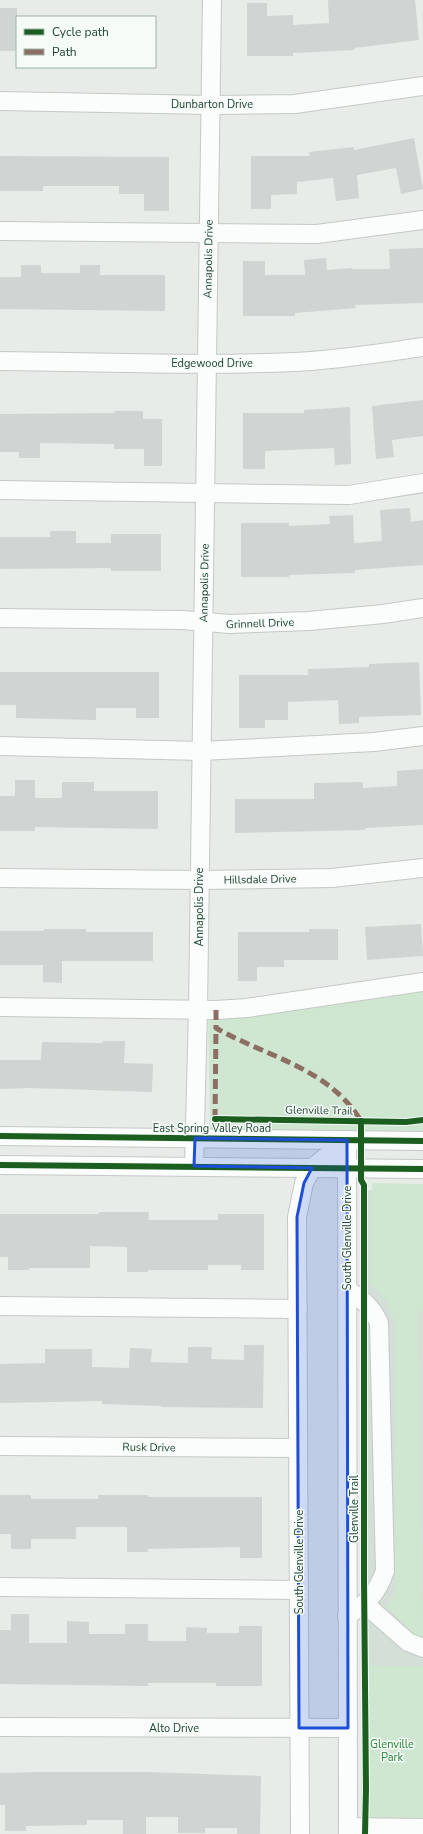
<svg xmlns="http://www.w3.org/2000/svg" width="423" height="1834" viewBox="0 0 423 1834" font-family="'Nunito Sans',sans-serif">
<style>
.built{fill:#d4dfd8}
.green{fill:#cfe7d1}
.building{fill:#cfd5d2}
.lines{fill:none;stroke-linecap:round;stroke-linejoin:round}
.minor-casing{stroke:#c4c9c6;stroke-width:20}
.minor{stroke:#fbfcfc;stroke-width:18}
.quiet{stroke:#8d6e63;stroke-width:5;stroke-dasharray:10 5;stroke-linecap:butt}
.cycleway-casing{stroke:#f5fbf7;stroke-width:8}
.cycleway{stroke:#1b5e20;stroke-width:6}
.marked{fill:#1d4ed8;fill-opacity:0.2;stroke:#1d4ed8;stroke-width:3;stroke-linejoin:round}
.labels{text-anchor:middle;stroke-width:3;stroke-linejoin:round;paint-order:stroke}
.street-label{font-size:11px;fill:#214434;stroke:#f5fbf7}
.park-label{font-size:11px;fill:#268037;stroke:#f5fbf7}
</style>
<rect width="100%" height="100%" fill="#e7ece9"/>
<polygon class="built" points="363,1190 423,1191 423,1666 362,1666"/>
<g class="green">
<polygon points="423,986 423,1132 210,1130 208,1013"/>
<polygon points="372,1183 423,1184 423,1311 418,1311 423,1637 417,1637 387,1607 395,1592 395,1322 386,1300 371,1284"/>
<polygon points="362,1666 423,1666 423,1834 361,1834"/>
</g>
<g class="building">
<polygon points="328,0 415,0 419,40 354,48 355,50 293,53 293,56 247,56 247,3 267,3 267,16 293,15 293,25 329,23"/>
<rect x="0" y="8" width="17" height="43"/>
<polygon points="414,138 423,189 401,194 396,168 357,175 359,198 336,201 333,178 297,182 297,194 271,195 271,209 251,209 251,156 310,156 309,152 354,147 354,150"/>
<polygon points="0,156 169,157 169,211 144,211 144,194 119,194 119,186 43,186 43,191 0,191"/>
<polygon points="423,248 423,303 355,305 356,308 295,313 295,316 243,316 243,261 265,261 265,275 305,275 304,260 326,258 327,270 352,268 352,269 390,269 389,249"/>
<polygon points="21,265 41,265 41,273 80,273 80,265 100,265 100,275 165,275 165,311 0,309 0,277 21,277"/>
<polygon points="423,400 423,436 392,440 394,457 376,459 372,406"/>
<polygon points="350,407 351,464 335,465 334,448 265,451 265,469 243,469 243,413 304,413 304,410"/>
<polygon points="115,411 143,411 143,419 162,419 162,466 144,466 144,449 114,449 114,444 40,443 40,458 19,458 19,452 0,452 0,414 115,413"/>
<polygon points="410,508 411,522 423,520 423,565 355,570 355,573 289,575 289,577 241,577 241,523 289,523 289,526 330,524 329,516 353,515 354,543 382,541 380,510"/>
<polygon points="50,531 76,531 76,543 111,543 111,534 161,534 161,571 111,571 111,568 0,569 0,537 50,537"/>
<polygon points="419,662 421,715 359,717 359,723 339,724 338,700 288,702 288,720 265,720 265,728 239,728 239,675 308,675 308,669 369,667 369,664"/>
<polygon points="0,672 159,672 159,718 136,718 136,708 96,708 96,720 16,718 16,705 0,705"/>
<polygon points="423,769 423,825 365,828 365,830 235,833 235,799 314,799 314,783 363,782 363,788 397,786 397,771"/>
<polygon points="15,780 35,780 35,798 62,798 62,782 94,782 94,791 158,791 158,829 35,827 35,831 0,831 0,796 15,796"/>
<polygon points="421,924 423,956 367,960 365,927"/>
<polygon points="44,929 86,929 86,932 153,932 153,961 62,961 62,983 43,982 43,965 0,965 0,931 44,931"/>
<polygon points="309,929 338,929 338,960 284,960 284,967 257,967 257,981 238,981 238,932 309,932"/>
<polygon points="103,1041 125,1041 124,1063 153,1064 152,1092 31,1088 0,1089 0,1060 41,1060 42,1042 103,1043"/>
<polygon points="99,1212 149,1212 148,1220 218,1220 218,1214 264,1214 264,1270 241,1270 241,1265 208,1265 208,1270 148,1270 148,1272 127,1272 127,1247 90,1246 90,1268 29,1268 29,1270 8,1270 8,1257 0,1257 0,1214 99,1214"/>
<polygon points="244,1345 264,1345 263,1408 161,1407 161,1406 102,1404 102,1401 0,1403 0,1364 45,1363 45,1349 92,1349 92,1367 129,1368 130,1348 152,1349 151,1362 188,1363 188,1347 212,1347 211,1359 244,1360"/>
<polygon points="0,1495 31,1495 31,1499 98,1499 98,1495 148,1495 148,1497 262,1497 262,1558 240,1558 240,1547 148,1549 148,1552 127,1552 127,1527 76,1527 76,1539 31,1539 31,1549 11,1549 11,1534 0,1534"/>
<polygon points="11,1614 29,1614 29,1643 67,1643 67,1621 89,1622 89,1634 125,1634 125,1624 148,1624 148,1641 186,1641 186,1627 207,1628 207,1633 239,1633 239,1626 262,1626 262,1686 216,1686 216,1683 148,1683 148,1686 0,1684 0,1630 11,1630"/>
<polygon points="38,1772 146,1772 261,1776 260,1834 237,1834 237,1828 205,1828 205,1833 178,1833 178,1817 146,1817 146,1834 123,1834 123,1820 87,1820 87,1825 26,1826 26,1831 5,1831 5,1805 0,1805 0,1773"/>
</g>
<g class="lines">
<g class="minor-casing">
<g id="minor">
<polyline points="0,101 210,105 295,104 423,86"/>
<polyline points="0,231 317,234 423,220"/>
<path d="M0,361C98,362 196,366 294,362C337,360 380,353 423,347"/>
<polyline points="0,490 349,495 423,483"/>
<polyline points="0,618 183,620 229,624 309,621 383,614 423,608"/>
<polyline points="0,746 201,751 374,742 423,736"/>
<polyline points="0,878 199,880 332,878 423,868"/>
<polyline points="0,1007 216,1010 247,1008 423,982"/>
<polyline points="0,1136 423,1141"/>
<polyline points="347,1140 348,1834"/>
<polyline points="0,1165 423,1169"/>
<polyline points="194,1166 198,1009 212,0"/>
<polyline points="0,1306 298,1309"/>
<polyline points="0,1446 298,1448"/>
<polyline points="0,1587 299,1590"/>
<polyline points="365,1604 408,1642 423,1648"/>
<path d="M347,1616C367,1603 377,1594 385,1571L379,1323C372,1307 362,1299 348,1290"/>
<polyline points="0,1727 348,1728"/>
<polyline points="348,1827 423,1828"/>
<polyline points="300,1834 297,1217 304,1183 312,1168 347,1140"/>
</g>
</g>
<use href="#minor" class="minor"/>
<g class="quiet">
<path d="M216,1010V1028C267,1057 329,1068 361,1121"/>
<polyline points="215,1119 216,1028"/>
</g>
<g class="cycleway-casing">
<g id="cycleway">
<polyline points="215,1119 406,1122 423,1120"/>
<polyline points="361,1121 361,1180 364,1185 364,1579 366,1789 365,1834"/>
<polyline points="0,1136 423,1141"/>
<polyline points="0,1165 423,1169"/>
</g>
</g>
<use href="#cycleway" class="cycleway"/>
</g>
<path class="marked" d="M195,1138L347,1140L348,1728H299L297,1217L304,1183L312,1168L194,1166Z"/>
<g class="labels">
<g class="street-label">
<text x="212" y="108">Dunbarton Drive</text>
<text transform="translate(208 259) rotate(-89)" y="4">Annapolis Drive</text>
<text x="212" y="367">Edgewood Drive</text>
<text transform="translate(204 583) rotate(-89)" y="4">Annapolis Drive</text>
<text transform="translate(260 623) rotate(-2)" y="4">Grinnell Drive</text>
<text transform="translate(260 879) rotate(-1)" y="4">Hillsdale Drive</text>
<text transform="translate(199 907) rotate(-90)" y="4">Annapolis Drive</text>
<text transform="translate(319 1110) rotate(1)" y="4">Glenville Trail</text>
<text x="212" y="1132">East Spring Valley Road</text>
<text transform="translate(347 1238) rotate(-90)" y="4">South Glenville Drive</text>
<text transform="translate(149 1447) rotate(1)" y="4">Rusk Drive</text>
<text transform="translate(354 1509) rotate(-90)" y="4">Glenville Trail</text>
<text transform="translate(299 1562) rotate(-90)" y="4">South Glenville Drive</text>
<text x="174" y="1732">Alto Drive</text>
</g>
<g class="park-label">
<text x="392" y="1748">Glenville<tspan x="392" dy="13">Park</tspan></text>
</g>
</g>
<rect x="16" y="16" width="140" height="52" fill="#f5fbf7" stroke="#a0b2a9"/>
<rect x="24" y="29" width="20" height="6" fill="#1b5e20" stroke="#a0b2a9"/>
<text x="52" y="36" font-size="12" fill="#214434">Cycle path</text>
<rect x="24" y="49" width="20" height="6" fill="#8d6e63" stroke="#a0b2a9"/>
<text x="52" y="56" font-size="12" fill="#214434">Path</text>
</svg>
